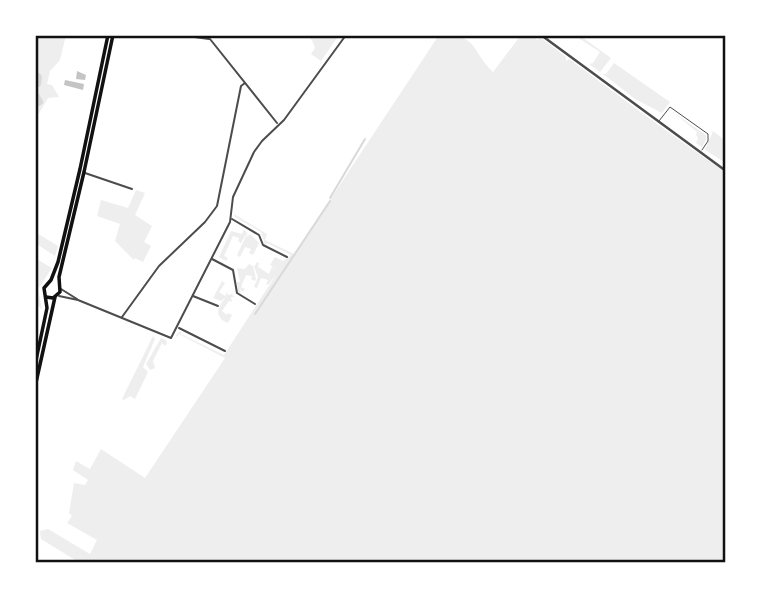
<svg xmlns="http://www.w3.org/2000/svg" width="761" height="598" viewBox="0 0 761 598" font-family="'Space Grotesk',sans-serif">
<style>
.green{fill:#eee}
.lines{fill:none;stroke-linecap:round;stroke-linejoin:round}
.stream{stroke:#d9d9d9;stroke-width:2}
.river{stroke:#d9d9d9;stroke-width:6}
.building{fill:#c4c4c4}
.service{stroke:#4c4c4c;stroke-width:1}
.minor{stroke:#4c4c4c;stroke-width:2}
.tertiary{stroke:#4c4c4c;stroke-width:2.5}
.secondary{stroke:#111;stroke-width:3.5}
.neatline{fill:none;stroke:#111;stroke-width:2.5}
</style>
<rect width="100%" height="100%" fill="#fff"/>
<g class="green">
<polygon points="35,35 66,35 60,60 50,71 47,84 52,85 59,97 48,98 35,120"/>
<polygon points="304,35 339,35 321,61 311,54 315,48 312,40"/>
<path d="M439,35C479,35 469,48 493,72L521,35H533L537,40L540,37L566,57V61L569,59C621,97 674,138 726,172V563H80L41,539L40,531L48,529L90,554L97,540L67,523L72,516L69,513L74,483L85,485L88,480L73,470L76,461L90,469L101,449L145,478L225,358L179,334L177,337L176,335L181,331V334L224,355L276,275L268,285L266,284L268,280L261,278L257,288L254,287L258,277L254,267L257,262L259,263L258,267L269,274L272,267L276,269L270,265L275,257L283,261L291,255L267,243L265,245L261,232L235,217L234,214L267,234L265,240L294,254Z"/>
<polygon points="579,35 611,58 600,72 589,64 593,63 600,52 577,37"/>
<polygon points="614,63 670,102 662,113 635,99 603,74 606,74"/>
<polygon points="674,113 706,135 706,140 702,147 696,143 698,138 696,135 697,132"/>
<polygon points="713,131 726,141 726,163 705,150"/>
<polygon points="136,190 145,193 135,215 152,226 144,242 151,246 143,262 135,258 134,260 115,241 120,224 97,216 101,200 128,208"/>
<polygon points="244,229 247,233 241,243 238,241 239,238 233,236 224,256 228,258 226,261 219,257 231,231 242,234"/>
<polygon points="35,232 58,246 55,256 35,243"/>
<polygon points="248,232 247,237 250,234 259,243 253,255 249,253 251,249 245,247 240,257 237,255"/>
<polygon points="35,258 52,268 38,289 42,309 35,304"/>
<polygon points="249,264 253,266 256,279 255,281 251,279 252,276 246,275 241,287 245,289 243,292 240,289 241,295 238,292 237,282 240,282 237,268 245,269"/>
<path d="M222,281L225,283L219,292L225,296L227,292L228,295L232,294L234,297H231L232,302L229,301L222,311L227,315L228,313L232,315L228,323C213,317 218,306 226,297L221,301L213,298Z"/>
<polygon points="153,336 155,339 143,367 148,372 135,399 130,396 124,400 122,399"/>
<polygon points="161,338 166,340 167,344 165,346 162,343 153,361 155,368 150,370 146,364"/>
</g>
<g class="lines">
<g class="stream">
<polyline points="330,198 365,139"/>
<polyline points="255,314 330,201"/>
</g>
<g class="river">
<polyline points="35,74 39,77 38,84 35,83"/>
<polyline points="35,93 40,102 35,105"/>
</g>
</g>
<g class="building">
<polygon points="77,71 86,75 85,80 76,79"/>
<polygon points="65,80 84,84 83,90 64,85"/>
</g>
<g class="lines">
<polyline class="service" points="659,121 670,107 708,134 708,141 702,150"/>
<g class="minor">
<polyline points="180,35 209,39"/>
<polyline points="210,39 277,123"/>
<polyline points="85,173 132,189"/>
<polyline points="232,219 259,235 263,245 287,257"/>
<polyline points="212,259 233,270 237,293 255,304"/>
<polyline points="61,289 77,299"/>
<polyline points="59,296 78,300 171,338 230,222 233,197 254,152 262,141 284,120 346,35"/>
<polyline points="193,296 218,306"/>
<polyline points="122,317 159,266 205,222 217,206 241,86 245,83"/>
<polyline points="179,328 225,351"/>
<polyline points="35,525 37,520"/>
</g>
<polyline class="tertiary" points="541,35 726,171"/>
<g class="secondary">
<polyline points="46,297 53,298 60,292 59,277 84,172 113,35"/>
<polyline points="35,365 47,308 44,288 51,280 58,262 80,169 108,35"/>
<polyline points="35,387 55,297"/>
</g>
</g>
<rect width="761" height="598" fill="none" stroke="#ffffff" stroke-width="74"/>
<rect x="37" y="37" width="687" height="524" class="neatline"/>
</svg>
